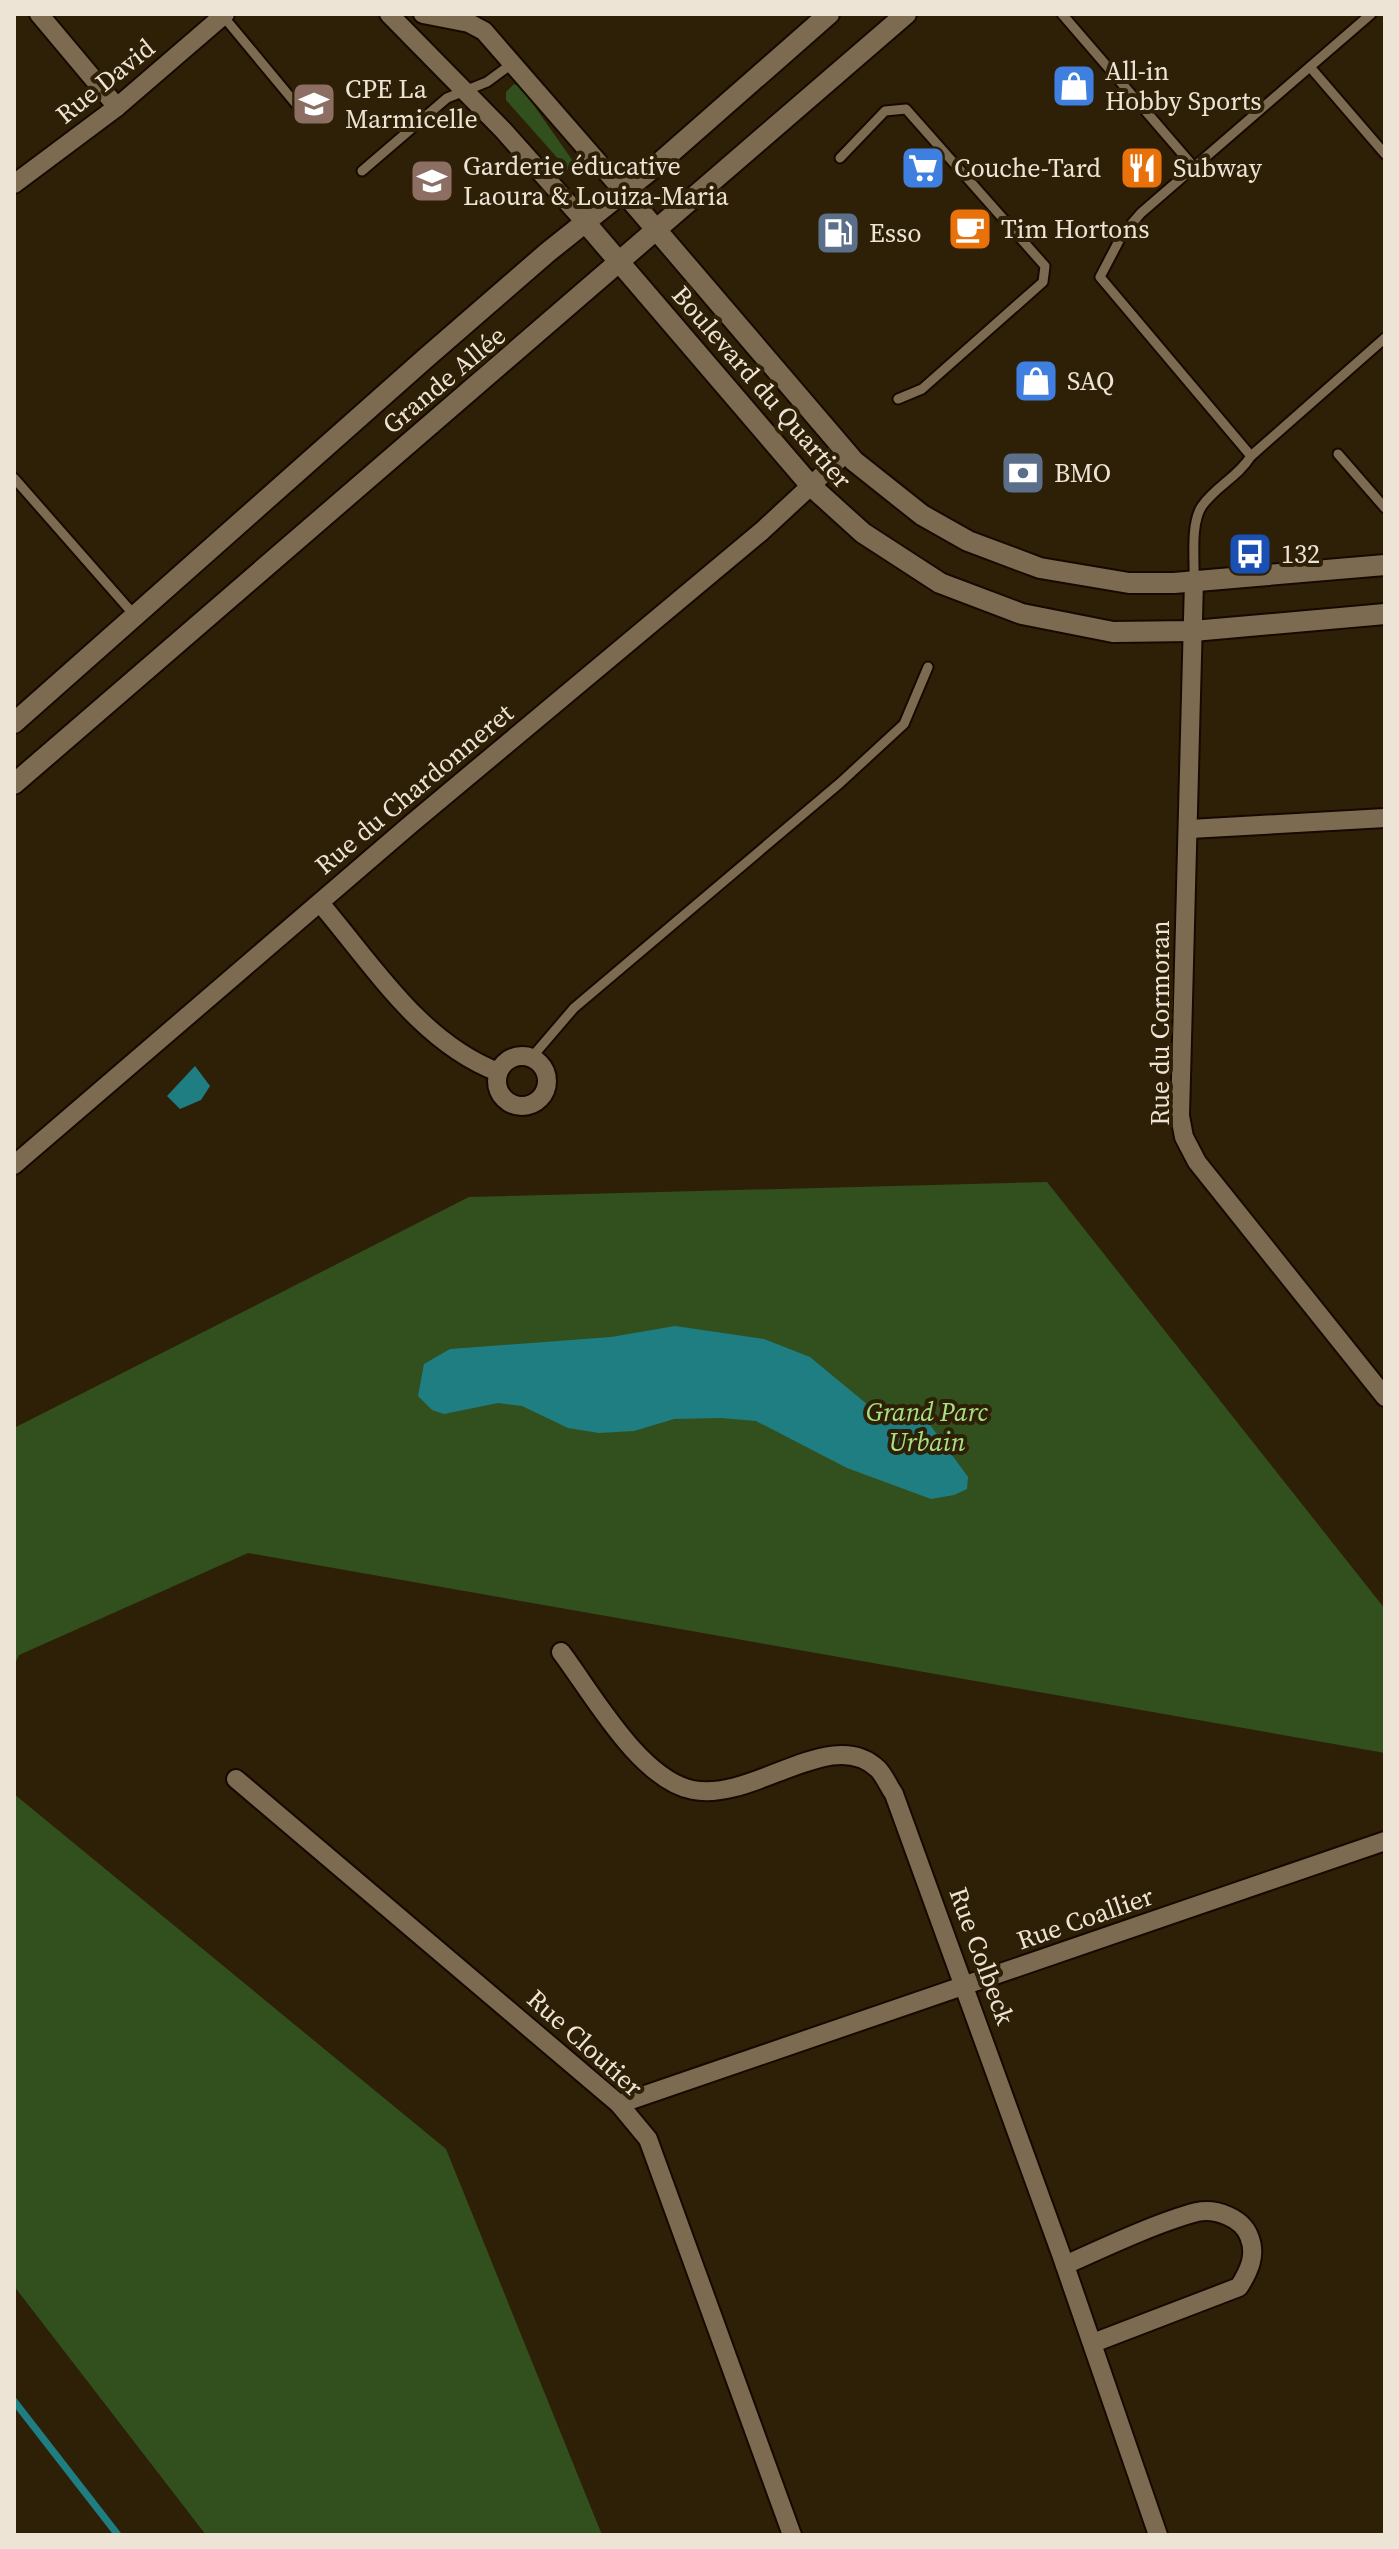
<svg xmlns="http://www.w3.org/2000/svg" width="1399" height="2549" viewBox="0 0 1399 2549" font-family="'Source Serif 4',serif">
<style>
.green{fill:#32501d}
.water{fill:#1e7e82}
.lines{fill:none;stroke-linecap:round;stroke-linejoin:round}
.stream{stroke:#1e7e82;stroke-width:7}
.lane-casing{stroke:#160900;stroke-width:13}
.street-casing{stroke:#160900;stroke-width:22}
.secondary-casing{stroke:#160900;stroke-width:24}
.lane{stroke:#7c6b51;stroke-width:9}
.street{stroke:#7c6b51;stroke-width:18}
.secondary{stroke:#7c6b51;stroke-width:20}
.labels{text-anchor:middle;stroke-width:8;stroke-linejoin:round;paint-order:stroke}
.poi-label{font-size:26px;fill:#ede4d5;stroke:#2e2007;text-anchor:start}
.street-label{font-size:26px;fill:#ede4d5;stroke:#2e2007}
.park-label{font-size:26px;font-style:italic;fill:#a9e285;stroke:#2e2007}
</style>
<rect width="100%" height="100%" fill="#2e2007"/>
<g class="green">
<polygon points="514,84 521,87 582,174 576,179 506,100 506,92"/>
<polygon points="1047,1182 1385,1609 1385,1753 248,1553 19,1655 14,1666 14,1428 469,1197"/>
<polygon points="14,1794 446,2149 602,2535 206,2535 14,2286"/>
</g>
<g class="water">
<polygon points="195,1066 210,1086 201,1100 180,1109 167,1096"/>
<polygon points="675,1326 764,1339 810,1357 868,1405 928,1422 968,1477 967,1489 954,1495 931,1499 847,1468 756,1421 720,1418 674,1419 634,1431 599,1433 568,1428 522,1406 498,1403 444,1414 432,1410 418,1396 424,1364 450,1349 611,1337"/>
</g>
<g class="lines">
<polyline class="stream" points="14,2401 118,2535"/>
<g class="lane-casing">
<g id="lane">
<polyline points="1062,14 1193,166"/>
<polyline points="223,16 296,104"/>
<polyline points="1310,67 1385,154"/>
<polyline points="840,158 885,111 906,109 1045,266 1043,282 922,389 898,399"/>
<polyline points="362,171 447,98 487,82 513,63"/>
<polyline points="1338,454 1385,508"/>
<polyline points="1251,456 1100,277 1122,235 1141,213 1371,14"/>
<polyline points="14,478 136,617"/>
<path d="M1194,581C1195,560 1190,524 1202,506C1216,486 1238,477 1251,456L1385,338"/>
<polyline points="532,1057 574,1008 840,783 904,724 928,667"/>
</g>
</g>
<g class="street-casing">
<g id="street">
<polyline points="39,14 117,107"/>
<polyline points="389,14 503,130 585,222"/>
<polyline points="423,14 469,23 484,31 624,192"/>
<polyline points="14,184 117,107 225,14"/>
<polyline points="1194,581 1180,1116 1184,1137 1197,1162 1385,1397"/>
<polyline points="1190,829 1385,818"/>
<path d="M320,903C373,965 420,1042 498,1072"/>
<circle cx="522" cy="1081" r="25"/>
<polyline points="14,1165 411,824 762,531 847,452"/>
<path d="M561,1652C592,1693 640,1780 693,1790C754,1802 832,1724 878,1769C884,1775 889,1787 894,1794L1061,2254L1158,2535"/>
<polyline points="236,1779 619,2104 648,2139 792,2535"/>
<polyline points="619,2104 1385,1841"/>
<path d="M1065,2265C1103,2248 1158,2222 1197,2212C1216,2208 1242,2218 1249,2236C1257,2255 1249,2271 1239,2287L1093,2343"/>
</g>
</g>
<g class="secondary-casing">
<g id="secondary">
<polyline points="624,192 854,461 922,515 968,541 1040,568 1129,583 1174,583 1385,565"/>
<polyline points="585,222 811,486 863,533 940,583 1022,614 1113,632 1193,631 1385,614"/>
<polyline points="14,723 427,357 548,252 657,165 829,14"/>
<polyline points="14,784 906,14"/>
</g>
</g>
<use href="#lane" class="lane"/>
<use href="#street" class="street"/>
<use href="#secondary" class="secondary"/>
</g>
<defs>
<g id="shop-square" transform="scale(2.3)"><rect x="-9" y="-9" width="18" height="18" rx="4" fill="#3f7fe0" stroke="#2e2007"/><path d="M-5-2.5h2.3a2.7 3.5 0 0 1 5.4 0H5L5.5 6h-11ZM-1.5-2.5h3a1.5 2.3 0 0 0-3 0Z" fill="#fff"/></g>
<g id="school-square" transform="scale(2.3)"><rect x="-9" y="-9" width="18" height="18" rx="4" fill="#8d6e63" stroke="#2e2007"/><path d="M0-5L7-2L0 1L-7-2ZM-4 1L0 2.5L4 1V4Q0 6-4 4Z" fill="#fff"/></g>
<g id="supermarket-square" transform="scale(2.3)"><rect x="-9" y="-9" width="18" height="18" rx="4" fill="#3f7fe0" stroke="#2e2007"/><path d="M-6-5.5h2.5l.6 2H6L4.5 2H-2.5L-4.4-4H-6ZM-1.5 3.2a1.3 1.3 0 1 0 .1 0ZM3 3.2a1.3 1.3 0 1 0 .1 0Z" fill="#fff"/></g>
<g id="restaurant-square" transform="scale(2.3)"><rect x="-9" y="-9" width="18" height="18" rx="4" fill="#e8710a" stroke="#2e2007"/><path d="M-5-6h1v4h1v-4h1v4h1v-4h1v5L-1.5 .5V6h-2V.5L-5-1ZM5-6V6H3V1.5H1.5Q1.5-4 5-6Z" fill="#fff"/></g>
<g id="cafe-square" transform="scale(2.3)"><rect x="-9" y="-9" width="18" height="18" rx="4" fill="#e8710a" stroke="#2e2007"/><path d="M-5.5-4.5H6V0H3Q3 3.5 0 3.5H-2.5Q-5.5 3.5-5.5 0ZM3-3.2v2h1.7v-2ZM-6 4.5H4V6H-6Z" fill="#fff"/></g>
<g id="fuel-square" transform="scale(2.3)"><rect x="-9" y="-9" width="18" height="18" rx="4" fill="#5c6f8a" stroke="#2e2007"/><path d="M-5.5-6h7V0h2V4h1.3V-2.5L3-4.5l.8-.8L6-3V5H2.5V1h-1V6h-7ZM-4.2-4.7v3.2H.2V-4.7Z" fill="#fff"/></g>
<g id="bank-square" transform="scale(2.3)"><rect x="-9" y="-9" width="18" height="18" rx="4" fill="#5c6f8a" stroke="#2e2007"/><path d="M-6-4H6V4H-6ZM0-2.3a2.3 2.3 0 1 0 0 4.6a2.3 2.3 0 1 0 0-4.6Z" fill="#fff"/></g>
<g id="bus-square" transform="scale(2.3)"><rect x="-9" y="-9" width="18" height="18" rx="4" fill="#1a4fb4" stroke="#2e2007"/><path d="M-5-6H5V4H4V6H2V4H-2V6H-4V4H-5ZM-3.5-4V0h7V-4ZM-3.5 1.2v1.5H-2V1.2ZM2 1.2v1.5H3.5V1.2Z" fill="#fff"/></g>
</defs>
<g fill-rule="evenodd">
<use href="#shop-square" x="1074" y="86"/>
<use href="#school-square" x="314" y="104"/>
<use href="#supermarket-square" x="923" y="168"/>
<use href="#restaurant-square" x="1142" y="168"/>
<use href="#school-square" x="432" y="181"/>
<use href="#cafe-square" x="970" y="229"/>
<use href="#fuel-square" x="838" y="233"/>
<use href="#shop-square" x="1036" y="381"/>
<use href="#bank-square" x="1023" y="473"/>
<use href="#bus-square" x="1250" y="554"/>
</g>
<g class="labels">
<g class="poi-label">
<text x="1105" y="80">All-in<tspan x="1105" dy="30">Hobby Sports</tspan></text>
<text x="345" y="98">CPE La<tspan x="345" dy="30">Marmicelle</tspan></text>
<text x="463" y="175">Garderie éducative<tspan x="463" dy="30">Laoura &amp; Louiza-Maria</tspan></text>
<text x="954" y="177">Couche-Tard</text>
<text x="1173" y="177">Subway</text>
<text x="1001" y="238">Tim Hortons</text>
<text x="869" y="242">Esso</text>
<text x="1067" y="390">SAQ</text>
<text x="1054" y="482">BMO</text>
<text x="1281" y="563">132</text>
</g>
<g class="street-label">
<text transform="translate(105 81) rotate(-39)" y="9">Rue David</text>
<text transform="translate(444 380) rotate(-40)" y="9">Grande Allée</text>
<text transform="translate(762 387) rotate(49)" y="9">Boulevard du Quartier</text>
<text transform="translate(414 789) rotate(-40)" y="9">Rue du Chardonneret</text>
<text transform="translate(1160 1023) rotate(-90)" y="9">Rue du Cormoran</text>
<text transform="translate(1085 1918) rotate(-19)" y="9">Rue Coallier</text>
<text transform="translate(982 1956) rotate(70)" y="9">Rue Colbeck</text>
<text transform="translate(585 2043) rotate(42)" y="9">Rue Cloutier</text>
</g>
<g class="park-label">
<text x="927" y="1421">Grand Parc<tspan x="927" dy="30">Urbain</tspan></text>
</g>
</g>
<rect width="1399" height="2549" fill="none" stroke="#ede4d5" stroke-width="32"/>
</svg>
